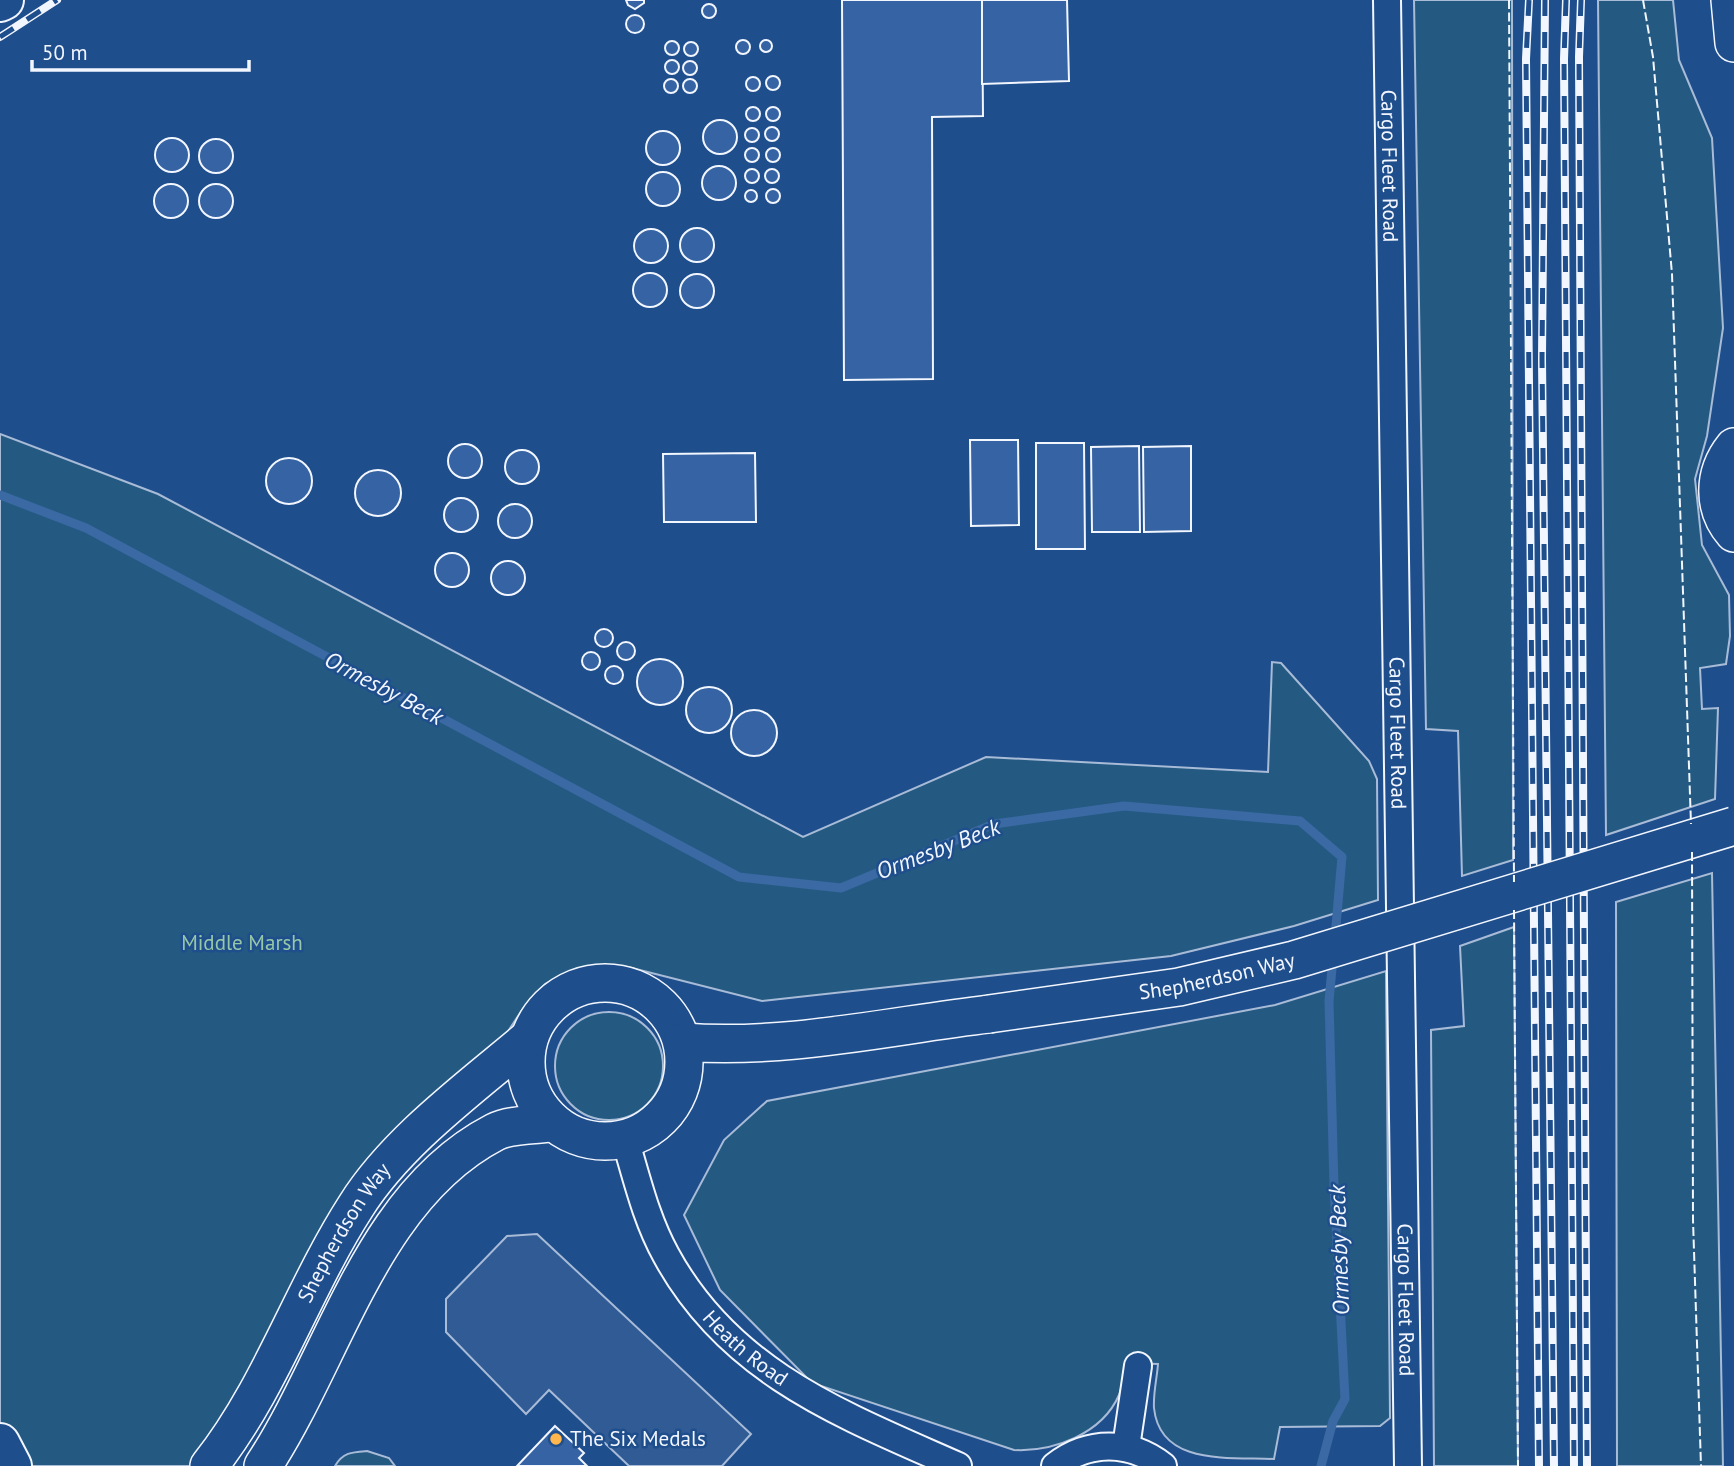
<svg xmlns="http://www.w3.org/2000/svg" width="1734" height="1466" viewBox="0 0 1734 1466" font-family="'PT Sans',sans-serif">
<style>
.green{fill:#245a82;stroke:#a8bbd7;stroke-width:2}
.parking{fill:#305b95;stroke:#a8bbd7;stroke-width:2}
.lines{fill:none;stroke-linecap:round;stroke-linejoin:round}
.stream{stroke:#3b69a3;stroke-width:9}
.building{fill:#3563a3;stroke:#f2f6ff;stroke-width:2}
.street-casing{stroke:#f2f6ff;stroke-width:30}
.secondary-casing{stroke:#f2f6ff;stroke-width:40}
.highway-casing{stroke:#f2f6ff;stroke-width:42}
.street{stroke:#1f4e8c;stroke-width:26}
.secondary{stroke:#1f4e8c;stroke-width:37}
.highway{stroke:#1f4e8c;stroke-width:38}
.rail-casing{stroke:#f2f6ff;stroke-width:8}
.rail{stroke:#1f4e8c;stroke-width:5;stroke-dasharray:16;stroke-linecap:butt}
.secondary-bridge-casing{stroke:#f2f6ff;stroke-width:40;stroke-linecap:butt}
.secondary-bridge{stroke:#1f4e8c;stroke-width:37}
.fence{stroke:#f2f6ff;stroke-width:2;stroke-dasharray:9 3.5;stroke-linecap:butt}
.poi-dot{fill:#ffb74d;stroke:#1f4e8c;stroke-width:2.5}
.labels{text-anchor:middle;stroke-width:5;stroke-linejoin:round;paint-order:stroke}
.street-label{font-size:21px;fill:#f2f6ff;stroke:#1f4e8c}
.park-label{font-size:21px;fill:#97c8a6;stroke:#1f4e8c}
.poi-label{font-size:21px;fill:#f2f6ff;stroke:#1f4e8c;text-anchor:start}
.water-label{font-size:23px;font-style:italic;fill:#f2f6ff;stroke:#1f4e8c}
</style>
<rect width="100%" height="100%" fill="#1f4e8c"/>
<g class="green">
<polygon points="1414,0 1512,0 1513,860 1462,876 1458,731 1426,729"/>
<polygon points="1598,0 1673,0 1679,60 1712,138 1723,328 1707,436 1695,479 1702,545 1729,595 1730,636 1726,664 1700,668 1702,709 1718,708 1715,799 1606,835"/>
<polygon points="0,434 158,494 803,837 986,757 1268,772 1272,662 1281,663 1369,761 1377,779 1378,900 1294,926 1171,956 762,1001 628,967 600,965 570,971 545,984 524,1007 499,1045 264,1346 215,1434 190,1466 22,1466 0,1428"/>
<polygon points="1712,873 1723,1466 1617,1466 1616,902"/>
<polygon points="1514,927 1518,1466 1434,1466 1431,1030 1464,1026 1460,946"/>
<path d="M1386,971L1390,1418L1380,1426L1280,1427L1274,1459C1229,1457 1160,1466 1154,1408C1153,1394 1157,1378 1158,1364L1126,1363C1123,1373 1123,1385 1119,1395C1102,1434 1053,1452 1014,1450L812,1383L720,1290L684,1215L724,1140L767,1101L1275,1005Z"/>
<circle cx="609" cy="1066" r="54"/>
<path d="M367,1451L389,1458L395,1466H335C343,1452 353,1452 367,1451Z"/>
</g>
<polygon class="parking" points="537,1234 751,1434 722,1466 629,1466 549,1390 526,1414 446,1332 446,1299 507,1236"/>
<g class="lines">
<g class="stream">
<polyline points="0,495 86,528 739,877 841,888 994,824 1124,806 1300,821 1342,857 1335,937"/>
<polyline points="1321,1466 1333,1421 1345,1399 1334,1186 1329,1001 1333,958"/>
</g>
</g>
<g class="building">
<polygon points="626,0 644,0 644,3 635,9 628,5"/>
<polygon points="842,0 982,0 983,116 932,117 933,379 844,380"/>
<polygon points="982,0 1067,0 1069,81 982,84"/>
<circle cx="709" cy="11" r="7"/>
<circle cx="635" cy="24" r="9"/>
<circle cx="766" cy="46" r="6"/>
<circle cx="743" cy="47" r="7"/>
<circle cx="672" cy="48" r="7"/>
<circle cx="691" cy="49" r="7"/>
<circle cx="672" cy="67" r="7"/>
<circle cx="690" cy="68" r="7"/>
<circle cx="773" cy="83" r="7"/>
<circle cx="753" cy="84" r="7"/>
<circle cx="690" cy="86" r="7"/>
<circle cx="671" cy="86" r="7"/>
<circle cx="773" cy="114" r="7"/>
<circle cx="753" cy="114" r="7"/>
<circle cx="720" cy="137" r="17"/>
<circle cx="772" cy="134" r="7"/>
<circle cx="752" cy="135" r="7"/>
<circle cx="663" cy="148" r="17"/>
<circle cx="172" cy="155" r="17"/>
<circle cx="216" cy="156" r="17"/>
<circle cx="773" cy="155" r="7"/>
<circle cx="752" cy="155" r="7"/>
<circle cx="719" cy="183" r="17"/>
<circle cx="772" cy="176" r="7"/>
<circle cx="752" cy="176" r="7"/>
<circle cx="663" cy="189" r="17"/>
<circle cx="171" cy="201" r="17"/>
<circle cx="216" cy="201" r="17"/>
<circle cx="773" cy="196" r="7"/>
<circle cx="751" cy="196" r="6"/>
<circle cx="697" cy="245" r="17"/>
<circle cx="651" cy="246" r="17"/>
<circle cx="650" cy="290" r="17"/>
<circle cx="697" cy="291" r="17"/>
<polygon points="970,440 1018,440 1019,525 971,526"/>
<polygon points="1036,443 1084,443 1085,549 1036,549"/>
<circle cx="465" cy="461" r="17"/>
<polygon points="1139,446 1140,532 1092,532 1091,447"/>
<polygon points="1191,446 1191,531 1144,532 1143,447"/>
<circle cx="522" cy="467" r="17"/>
<polygon points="755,453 756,522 664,522 663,454"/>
<circle cx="289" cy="481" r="23"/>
<circle cx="378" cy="493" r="23"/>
<circle cx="461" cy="515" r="17"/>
<circle cx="515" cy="521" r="17"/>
<circle cx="452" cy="570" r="17"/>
<circle cx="508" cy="578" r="17"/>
<circle cx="604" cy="638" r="9"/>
<circle cx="626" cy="651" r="9"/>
<circle cx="591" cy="661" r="9"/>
<circle cx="660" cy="682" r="23"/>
<circle cx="614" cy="675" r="9"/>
<circle cx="709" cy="710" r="23"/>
<circle cx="754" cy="733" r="23"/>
<polygon points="555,1426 584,1453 579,1458 587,1466 517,1466"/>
</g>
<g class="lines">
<g class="street-casing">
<g id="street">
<path id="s1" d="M1387,0L1408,1466"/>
<path id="s2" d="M625,1139C637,1179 646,1219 666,1255C730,1373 843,1415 958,1466"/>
<polyline points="1126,1447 1138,1366"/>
<path d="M1055,1466C1088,1440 1130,1440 1163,1466"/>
</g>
</g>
<g class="secondary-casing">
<g id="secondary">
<polyline points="1730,0 1734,43"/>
<path d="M1734,447C1713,473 1712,508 1734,533"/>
<circle cx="605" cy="1062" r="79"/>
<path d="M683,1042C785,1050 888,1026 989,1014"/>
<path id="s3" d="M209,1466C271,1388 302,1290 356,1206C396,1142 470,1088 528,1039"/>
<path d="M263,1466C335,1357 371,1196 495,1132C511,1124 536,1125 553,1123"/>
</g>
</g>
<g class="highway-casing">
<g id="highway">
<polyline points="0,2 4,0"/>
<polyline points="0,1443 12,1466"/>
</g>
</g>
<use href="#street" class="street"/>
<use href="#secondary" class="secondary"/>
<use href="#highway" class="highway"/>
<g class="rail-casing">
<g id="rail">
<polyline points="1529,0 1526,59 1539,1466"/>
<polyline points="1545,0 1542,359 1554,1466"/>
<polyline points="1566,0 1564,59 1574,1466"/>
<polyline points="1581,0 1579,57 1587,1466"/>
<polyline points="0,37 57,0"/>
</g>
</g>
<use href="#rail" class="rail"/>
<g class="secondary-bridge-casing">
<g id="secondary-bridge">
<path id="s4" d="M989,1014L1179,987L1294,960L1734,826"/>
</g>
</g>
<use href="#secondary-bridge" class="secondary-bridge"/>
<g class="fence">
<polyline points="1509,0 1514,882"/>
<polyline points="1643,0 1653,57 1672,274 1691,824"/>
<polyline points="1692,852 1693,1220 1701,1466"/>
<polyline points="1514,910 1518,1466"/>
</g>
</g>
<circle class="poi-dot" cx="556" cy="1439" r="7"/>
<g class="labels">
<g class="street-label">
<text dy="7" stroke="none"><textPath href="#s1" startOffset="166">Cargo Fleet Road</textPath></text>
<text dy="7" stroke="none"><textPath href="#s1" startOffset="733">Cargo Fleet Road</textPath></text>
<text dy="7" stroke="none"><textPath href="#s4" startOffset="231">Shepherdson Way</textPath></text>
<text dy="7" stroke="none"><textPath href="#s3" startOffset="270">Shepherdson Way</textPath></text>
<text dy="7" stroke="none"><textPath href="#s1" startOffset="1300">Cargo Fleet Road</textPath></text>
<text dy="7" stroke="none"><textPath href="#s2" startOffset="247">Heath Road</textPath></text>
</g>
<g class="park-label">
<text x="242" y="950">Middle Marsh</text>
</g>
<g class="poi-label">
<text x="570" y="1446">The Six Medals</text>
</g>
<g class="water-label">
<text transform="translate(384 688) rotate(28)" y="8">Ormesby Beck</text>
<text transform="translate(938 849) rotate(-21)" y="8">Ormesby Beck</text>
<text transform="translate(1339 1250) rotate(-92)" y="8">Ormesby Beck</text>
</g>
</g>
<path d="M32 60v10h217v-10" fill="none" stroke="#f2f6ff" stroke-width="3.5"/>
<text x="42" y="60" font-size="21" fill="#f2f6ff" stroke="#1f4e8c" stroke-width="5" paint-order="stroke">50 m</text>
</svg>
